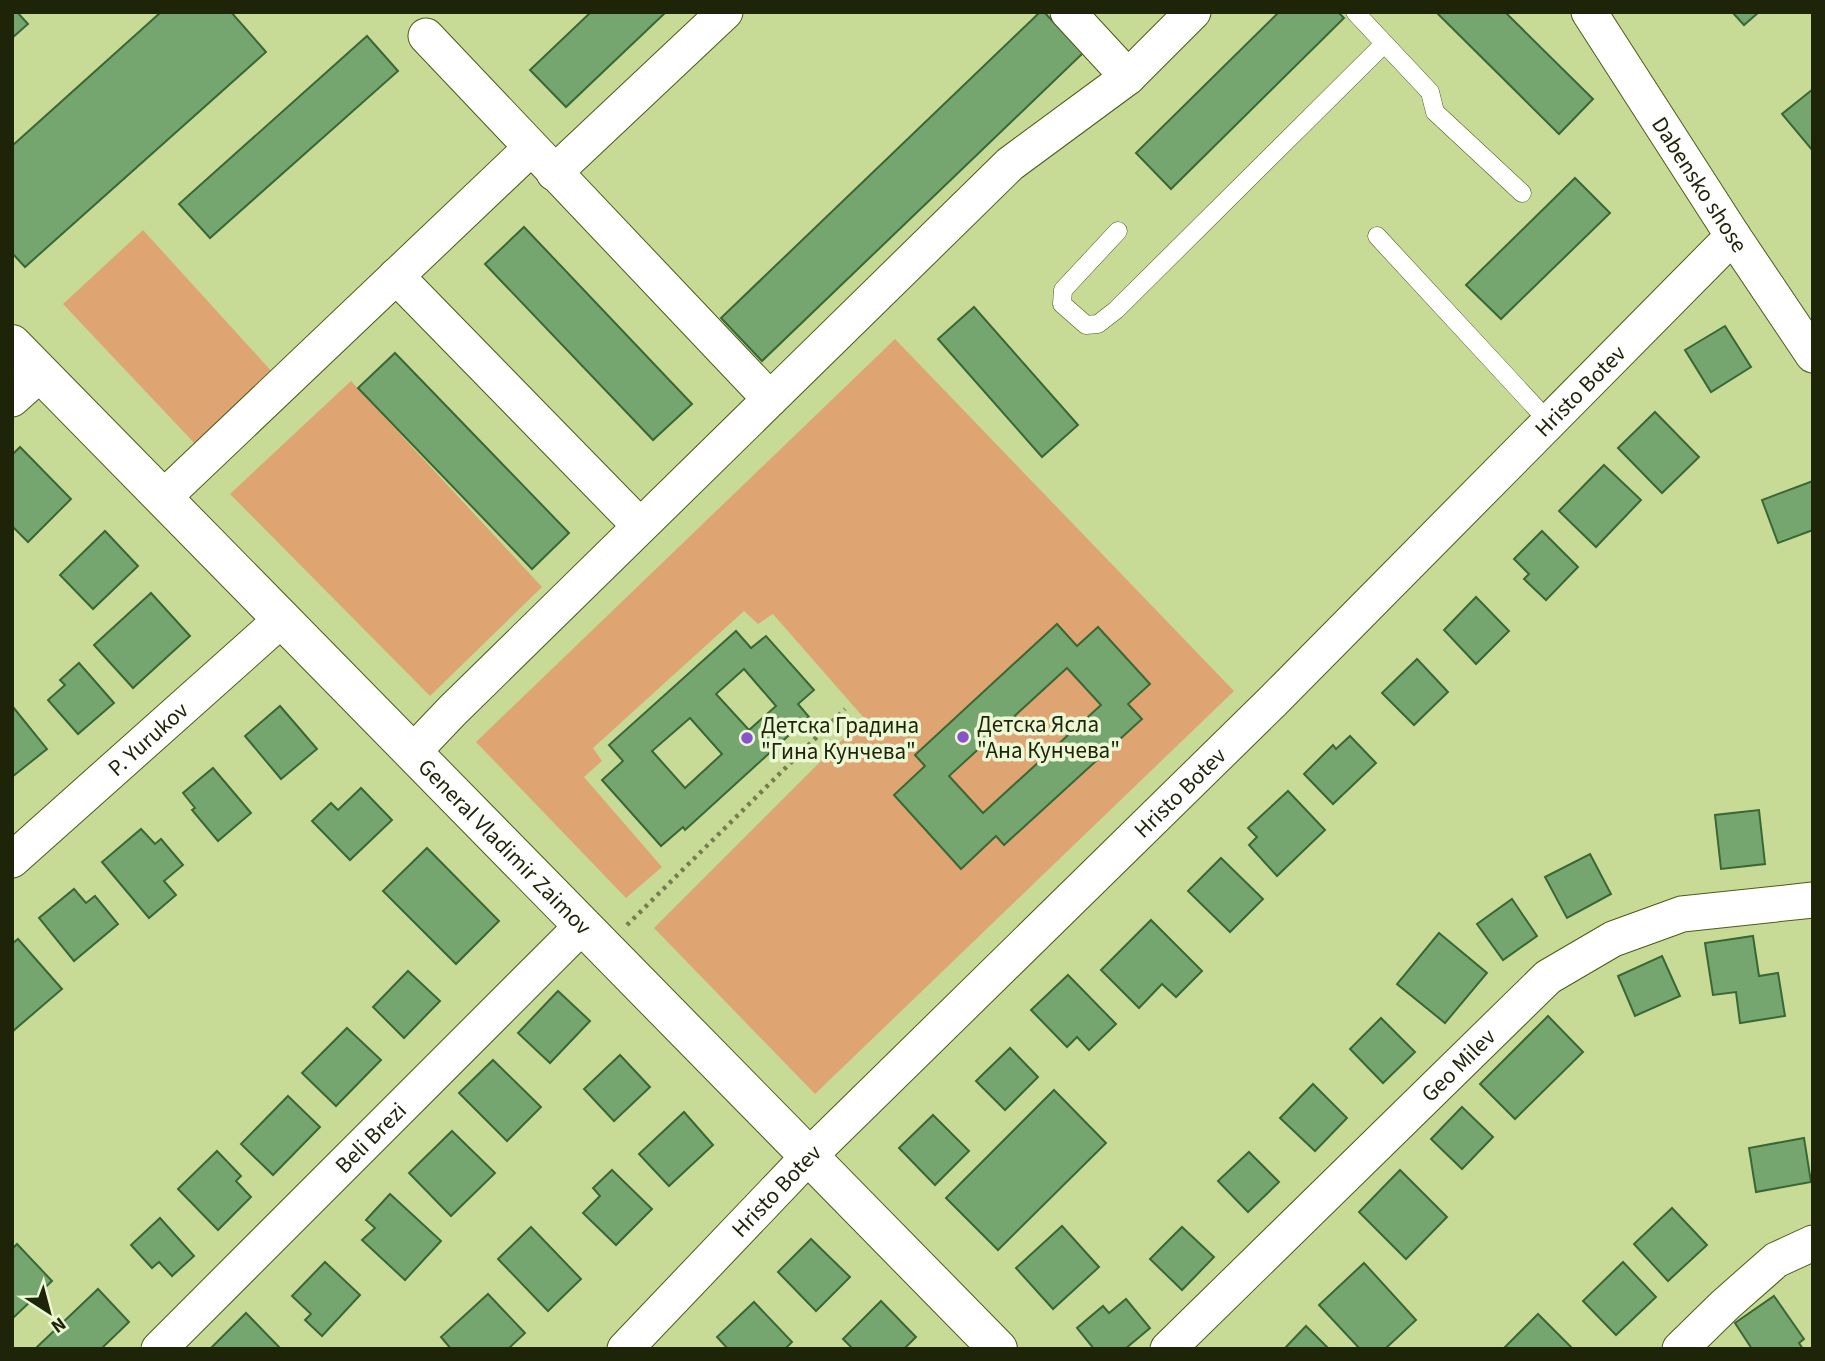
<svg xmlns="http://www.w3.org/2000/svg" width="1825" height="1361" viewBox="0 0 1825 1361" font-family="'Source Sans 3',sans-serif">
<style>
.green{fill:#dea573}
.building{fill:#76a670;stroke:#3a6734;stroke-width:2;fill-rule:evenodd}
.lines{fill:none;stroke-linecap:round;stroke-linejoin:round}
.service-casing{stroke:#4b5b16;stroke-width:19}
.minor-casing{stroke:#4b5b16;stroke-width:37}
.tertiary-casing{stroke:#4b5b16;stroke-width:40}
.path{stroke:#717e4e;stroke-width:4.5;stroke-dasharray:3.5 5;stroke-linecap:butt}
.service{stroke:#fff;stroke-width:18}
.minor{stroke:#fff;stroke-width:35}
.tertiary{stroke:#fff;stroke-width:38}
.poi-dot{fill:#8953cb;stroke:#ecf7d5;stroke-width:2.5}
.labels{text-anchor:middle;stroke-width:7;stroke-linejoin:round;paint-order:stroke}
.street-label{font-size:23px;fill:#1e2408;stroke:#ecf7d5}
.poi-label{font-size:23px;fill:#1e2408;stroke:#ecf7d5;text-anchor:start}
</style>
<rect width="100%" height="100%" fill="#c7db96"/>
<g class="green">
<polygon points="143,230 274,374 198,447 63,304"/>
<polygon points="895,339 1234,691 815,1094 654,928 864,718 773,614 758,624 744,611 593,748 602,761 584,777 662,867 626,898 476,742"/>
<polygon points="351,381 542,587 430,696 230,494"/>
</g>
<g class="building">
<polygon points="12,12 17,12 28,24 12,38"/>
<polygon points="161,12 231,12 266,52 25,267 12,253 12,146"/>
<polygon points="591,12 666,12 566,107 530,70"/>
<polygon points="1040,12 1044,12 1083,53 762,361 721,318"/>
<polygon points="1279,12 1338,12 1344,18 1171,189 1136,153"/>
<polygon points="1436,12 1505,12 1593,99 1559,134"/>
<polygon points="1732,12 1759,12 1744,25"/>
<polygon points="367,36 398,71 210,238 179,204"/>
<polygon points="1813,89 1813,151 1782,114"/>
<polygon points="1575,178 1610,213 1501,319 1466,285"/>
<polygon points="524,227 692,404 653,440 485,264"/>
<polygon points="974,307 1078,425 1042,457 938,339"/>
<polygon points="1725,326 1751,367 1711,392 1685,350"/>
<polygon points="395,353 569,533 532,569 358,388"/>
<polygon points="1655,412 1699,457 1662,493 1618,448"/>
<polygon points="20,447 71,499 28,542 12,526 12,455"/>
<polygon points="1604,465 1641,500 1596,547 1559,511"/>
<polygon points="1813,481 1813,530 1778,543 1762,500"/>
<polygon points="105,531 138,566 93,609 60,575"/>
<polygon points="1542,531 1578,567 1546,600 1524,579 1529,574 1514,559"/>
<polygon points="151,593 190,636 133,688 94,645"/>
<polygon points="1476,597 1509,631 1476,664 1444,630"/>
<path d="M1057,624L1077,646L1098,627L1150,684L1128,704L1142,719L1004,845L996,836L961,869L894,795L925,766L915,755ZM1067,668L1101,705L983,813L949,776Z"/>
<path d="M736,631L751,648L766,636L814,690L798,704L809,717L685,830L683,827L661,846L602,780L623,761L609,745ZM744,669L776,706L749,730L716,694ZM690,718L722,754L685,788L652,751Z"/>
<polygon points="1417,659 1448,692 1414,725 1382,693"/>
<polygon points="79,663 114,703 78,734 48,700 65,685 60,680"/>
<polygon points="280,706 317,749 281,779 245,736"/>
<polygon points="13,707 47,749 12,777 12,708"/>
<polygon points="1350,736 1376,763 1333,804 1304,774 1333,745 1336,749"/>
<polygon points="213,768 251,813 218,841 192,810 195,808 183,793"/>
<polygon points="361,788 392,820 350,860 312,821 331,803 338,810"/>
<polygon points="1288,791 1325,830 1277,876 1249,845 1257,837 1248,828"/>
<polygon points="1759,810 1765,864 1721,869 1715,815"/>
<polygon points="141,829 155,844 161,839 183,865 164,881 176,895 149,918 102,862"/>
<polygon points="427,848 499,921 456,964 383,891"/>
<polygon points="1590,854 1611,894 1567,918 1545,877"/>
<polygon points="1221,858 1263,899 1230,932 1188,891"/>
<polygon points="74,889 86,903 95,896 118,924 74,961 39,918"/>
<polygon points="1512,899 1537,936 1503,960 1477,924"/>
<polygon points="1151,920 1202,971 1176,997 1162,984 1139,1008 1101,970"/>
<polygon points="1439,933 1487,973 1445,1023 1397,984"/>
<polygon points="1753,936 1759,976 1778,973 1785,1016 1740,1023 1736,992 1713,995 1705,943"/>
<polygon points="18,939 62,989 13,1031 12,944"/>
<polygon points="1662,956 1680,996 1635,1016 1618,976"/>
<polygon points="408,971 440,1001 404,1038 373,1007"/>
<polygon points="1068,975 1116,1024 1089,1050 1077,1037 1067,1047 1031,1010"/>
<polygon points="558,991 590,1021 550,1063 518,1033"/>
<polygon points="1548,1016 1583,1052 1515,1119 1480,1084"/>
<polygon points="1381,1018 1415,1052 1383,1083 1350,1049"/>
<polygon points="347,1028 381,1060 336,1106 302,1073"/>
<polygon points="1010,1048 1038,1077 1005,1110 976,1081"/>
<polygon points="620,1055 650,1087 614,1121 584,1089"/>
<polygon points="493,1060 541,1107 507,1141 459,1093"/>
<polygon points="1313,1084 1347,1118 1315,1151 1280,1118"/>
<polygon points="1054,1090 1106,1143 998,1250 946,1198"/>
<polygon points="288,1096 320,1127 273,1175 241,1144"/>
<polygon points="1462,1107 1493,1137 1462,1169 1431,1139"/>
<polygon points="684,1112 713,1145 669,1186 639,1154"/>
<polygon points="933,1115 969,1151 935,1185 899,1148"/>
<polygon points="452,1131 495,1173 451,1216 409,1173"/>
<polygon points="1804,1138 1811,1182 1756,1192 1749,1148"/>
<polygon points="217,1151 241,1176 236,1181 251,1197 218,1230 178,1189"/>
<polygon points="1249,1152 1279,1182 1248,1212 1218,1181"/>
<polygon points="612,1170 652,1209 616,1245 583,1213 600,1196 593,1188"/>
<polygon points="1400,1170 1447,1217 1406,1259 1359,1212"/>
<polygon points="390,1194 441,1241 405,1280 362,1240 375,1228 366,1220"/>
<polygon points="1672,1208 1707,1245 1668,1281 1634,1244"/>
<polygon points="160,1218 194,1256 172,1276 159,1262 152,1268 131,1245"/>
<polygon points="1062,1226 1099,1267 1053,1309 1016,1268"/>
<polygon points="531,1227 581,1279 548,1311 498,1259"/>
<polygon points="1182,1227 1214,1257 1182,1290 1150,1259"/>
<polygon points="811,1239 850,1277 816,1311 778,1272"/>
<polygon points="17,1244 52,1281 12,1319 12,1249"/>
<polygon points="325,1262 360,1295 322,1336 305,1320 311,1314 292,1296"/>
<polygon points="1623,1262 1656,1297 1616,1335 1583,1301"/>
<polygon points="1364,1263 1416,1320 1385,1349 1360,1349 1319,1305"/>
<polygon points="98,1289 129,1322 101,1349 39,1349 37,1347"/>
<polygon points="488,1294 525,1333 508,1349 451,1349 441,1337"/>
<polygon points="1774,1296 1804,1339 1799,1343 1803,1349 1752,1349 1735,1323"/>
<polygon points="1126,1299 1150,1328 1125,1349 1094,1349 1077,1328 1103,1306 1109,1313"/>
<polygon points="881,1301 916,1337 904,1349 853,1349 843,1339"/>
<polygon points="754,1302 792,1342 785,1349 728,1349 717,1337"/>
<polygon points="246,1313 281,1349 210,1349"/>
<polygon points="1538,1314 1573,1349 1503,1349"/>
<polygon points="1306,1326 1329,1349 1284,1349"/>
</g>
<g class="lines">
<g class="service-casing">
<g id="service">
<polyline points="1355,12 1430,92 1435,112 1522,193"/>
<polyline points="1118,231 1063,290 1062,304 1086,325 1098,324 1116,310 1384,44"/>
<polyline points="1377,236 1549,422"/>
</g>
</g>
<g class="minor-casing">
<g id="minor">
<polyline points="1068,12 1128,77"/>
<path id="s1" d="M1589,12L1733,236L1813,355"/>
<polyline points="426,36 770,399"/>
<polyline points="554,173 725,12"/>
<polyline points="396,276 640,526"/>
<polyline points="12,399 41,373"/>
<polyline points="163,498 531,148"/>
<polyline points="413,752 452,711 1010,164 1128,77 1193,12"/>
<path id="s2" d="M12,860L282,619"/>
<path id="s3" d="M159,1349L582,926"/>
<path id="s4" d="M625,1349L809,1156L1272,702L1733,236"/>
<path id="s5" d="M1168,1349L1548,977L1613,939L1682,914L1813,900"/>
<polyline points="1680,1349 1725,1305 1776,1260 1813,1243"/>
</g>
</g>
<g class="tertiary-casing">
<g id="tertiary">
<path id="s6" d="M12,344L998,1349"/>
</g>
</g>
<polyline class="path" points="627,925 845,709"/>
<use href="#service" class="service"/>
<use href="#minor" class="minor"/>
<use href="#tertiary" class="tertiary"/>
</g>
<g class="poi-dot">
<circle cx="963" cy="737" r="7"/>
<circle cx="747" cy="738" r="7"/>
</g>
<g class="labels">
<g class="street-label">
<text dy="8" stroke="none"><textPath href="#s1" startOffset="205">Dabensko shose</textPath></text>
<text dy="8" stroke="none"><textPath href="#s4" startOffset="1353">Hristo Botev</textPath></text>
<text dy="8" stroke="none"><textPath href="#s2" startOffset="182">P. Yurukov</textPath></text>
<text dy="8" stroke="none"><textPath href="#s4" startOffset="786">Hristo Botev</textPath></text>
<text dy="8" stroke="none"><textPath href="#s6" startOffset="704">General Vladimir Zaimov</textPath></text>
<text dy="8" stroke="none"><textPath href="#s5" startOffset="406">Geo Milev</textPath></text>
<text dy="8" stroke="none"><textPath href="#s3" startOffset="299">Beli Brezi</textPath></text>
<text dy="8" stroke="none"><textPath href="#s4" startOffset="219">Hristo Botev</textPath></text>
</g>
<g class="poi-label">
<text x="977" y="732">Детска Ясла<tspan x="977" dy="26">"Ана Кунчева"</tspan></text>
<text x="761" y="733">Детска Градина<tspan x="761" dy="26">"Гина Кунчева"</tspan></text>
</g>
</g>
<rect width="1825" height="1361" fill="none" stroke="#1e2408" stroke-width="28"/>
<g transform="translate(49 1312) rotate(144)" stroke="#ecf7d5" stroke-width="5" paint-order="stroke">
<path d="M0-5L12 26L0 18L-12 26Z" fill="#1e2408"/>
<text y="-10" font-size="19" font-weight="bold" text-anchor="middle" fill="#1e2408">N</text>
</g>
</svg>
